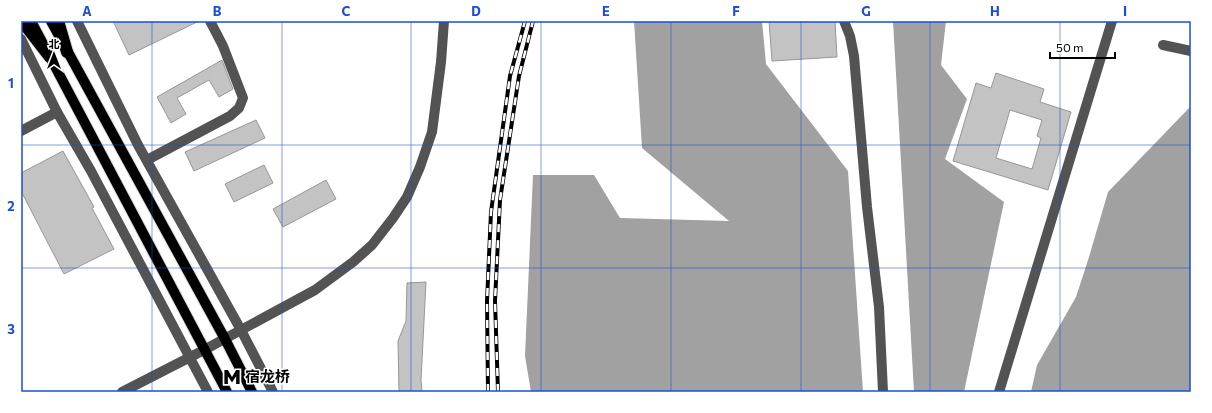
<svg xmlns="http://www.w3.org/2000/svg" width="1212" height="413" viewBox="0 0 1212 413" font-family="Commissioner,'Noto Sans SC',sans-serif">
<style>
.water{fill:#a1a1a1}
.building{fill:#c3c3c3;stroke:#979797;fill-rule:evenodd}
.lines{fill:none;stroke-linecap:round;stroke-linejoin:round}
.major-casing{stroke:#dbdbdb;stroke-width:12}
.highway-casing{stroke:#dbdbdb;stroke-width:14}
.minor{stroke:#535353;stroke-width:10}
.major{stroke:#000;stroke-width:10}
.highway{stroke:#000;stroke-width:12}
.rail-casing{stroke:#000;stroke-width:4}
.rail{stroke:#fff;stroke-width:2.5;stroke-dasharray:8;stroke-linecap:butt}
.grid{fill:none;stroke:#1d4ed8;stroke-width:1;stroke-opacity:0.55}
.labels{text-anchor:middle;stroke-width:3;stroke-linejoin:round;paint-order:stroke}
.poi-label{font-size:15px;font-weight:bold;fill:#000;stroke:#fff;text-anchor:start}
.neatline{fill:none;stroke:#1d4ed8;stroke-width:1.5}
.grid-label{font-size:13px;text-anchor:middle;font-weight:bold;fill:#1d4ed8}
</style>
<rect width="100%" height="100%" fill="#fff"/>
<g class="water">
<polygon points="634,21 762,21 766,64 848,171 863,392 531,392 525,356 533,175 594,175 620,218 729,221 642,148"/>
<polygon points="893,21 946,21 941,65 967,99 945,159 1004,202 964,392 914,392"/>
<polygon points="1191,106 1191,392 1031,392 1037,365 1076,297 1089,257 1108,192"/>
</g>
<g class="building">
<polygon points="113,21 199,21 129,55"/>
<polygon points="769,21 835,21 837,57 772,61"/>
<polygon points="222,60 233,89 219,97 209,80 177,98 186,114 171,123 157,97"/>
<path d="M996,73L1044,89L1040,102L1071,112L1048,190L953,161L976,83L991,88ZM1010,110L1042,120L1037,136L1041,138L1032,169L996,158Z"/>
<polygon points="256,120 265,138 194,171 185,152"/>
<polygon points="63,151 94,207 92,208 114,249 64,274 21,191 21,173"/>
<polygon points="264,165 273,183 234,202 225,184"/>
<polygon points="326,180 336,199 283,227 273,209"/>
<polygon points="426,282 421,380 422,392 399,392 398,341 406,321 407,283"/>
</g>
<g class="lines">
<g class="major-casing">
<g id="major">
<polyline points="31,21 227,392"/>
<polyline points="51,21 225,339 252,392"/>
</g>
</g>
<g class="highway-casing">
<g id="highway">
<polyline points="22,21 50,57"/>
<polyline points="58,21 67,52"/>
</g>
</g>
<g class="minor">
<polyline points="77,21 138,145 241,330 273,392"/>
<polyline points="844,21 850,36 854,56 867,207 879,307 883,392"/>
<polyline points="21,39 57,112 91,171 208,392"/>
<polyline points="1163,45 1191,51"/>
<polyline points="21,131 57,112"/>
<polyline points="147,160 230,116 239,108 243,98 223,46 210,21"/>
<polyline points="122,392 204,350 315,290 353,262 372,245 393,218 407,197 420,167 432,132 441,62 444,21"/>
<polyline points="999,392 1112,21"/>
</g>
<use href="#major" class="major"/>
<use href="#highway" class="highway"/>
<g class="rail-casing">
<g id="rail">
<polyline points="488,392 487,301 491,212 510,76 525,21"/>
<polyline points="498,392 495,301 500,200 519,76 533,21"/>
</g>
</g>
<use href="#rail" class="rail"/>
</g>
<path class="grid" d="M152,21V392M282,21V392M411,21V392M541,21V392M671,21V392M801,21V392M930,21V392M1060,21V392M21,145H1191M21,268H1191"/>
<defs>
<g id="metro-bare" transform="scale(1.38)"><path d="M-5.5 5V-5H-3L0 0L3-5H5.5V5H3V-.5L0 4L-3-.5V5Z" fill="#000" stroke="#fff" stroke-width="2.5" paint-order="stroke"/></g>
</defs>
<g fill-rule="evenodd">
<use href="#metro-bare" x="232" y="377"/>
</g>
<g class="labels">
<g class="poi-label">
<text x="245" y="382">宿龙桥</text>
</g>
</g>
<rect width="1212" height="413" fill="none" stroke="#ffffff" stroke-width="44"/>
<g transform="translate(54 54)" stroke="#ffffff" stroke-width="3" paint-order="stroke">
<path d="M0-3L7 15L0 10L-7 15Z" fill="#000000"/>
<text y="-6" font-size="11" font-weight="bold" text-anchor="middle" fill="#000000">北</text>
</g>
<path d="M1050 52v6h65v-6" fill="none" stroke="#000000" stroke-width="2"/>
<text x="1056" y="52" font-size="12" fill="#000000" stroke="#ffffff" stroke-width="3" paint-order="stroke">50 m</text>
<rect x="22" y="22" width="1168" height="369" class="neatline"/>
<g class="grid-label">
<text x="87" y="16">A</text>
<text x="217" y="16">B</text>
<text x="346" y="16">C</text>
<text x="476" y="16">D</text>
<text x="606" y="16">E</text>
<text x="736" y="16">F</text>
<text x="866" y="16">G</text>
<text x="995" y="16">H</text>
<text x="1125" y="16">I</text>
<text x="11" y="88">1</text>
<text x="11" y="211">2</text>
<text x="11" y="334">3</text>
</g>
</svg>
